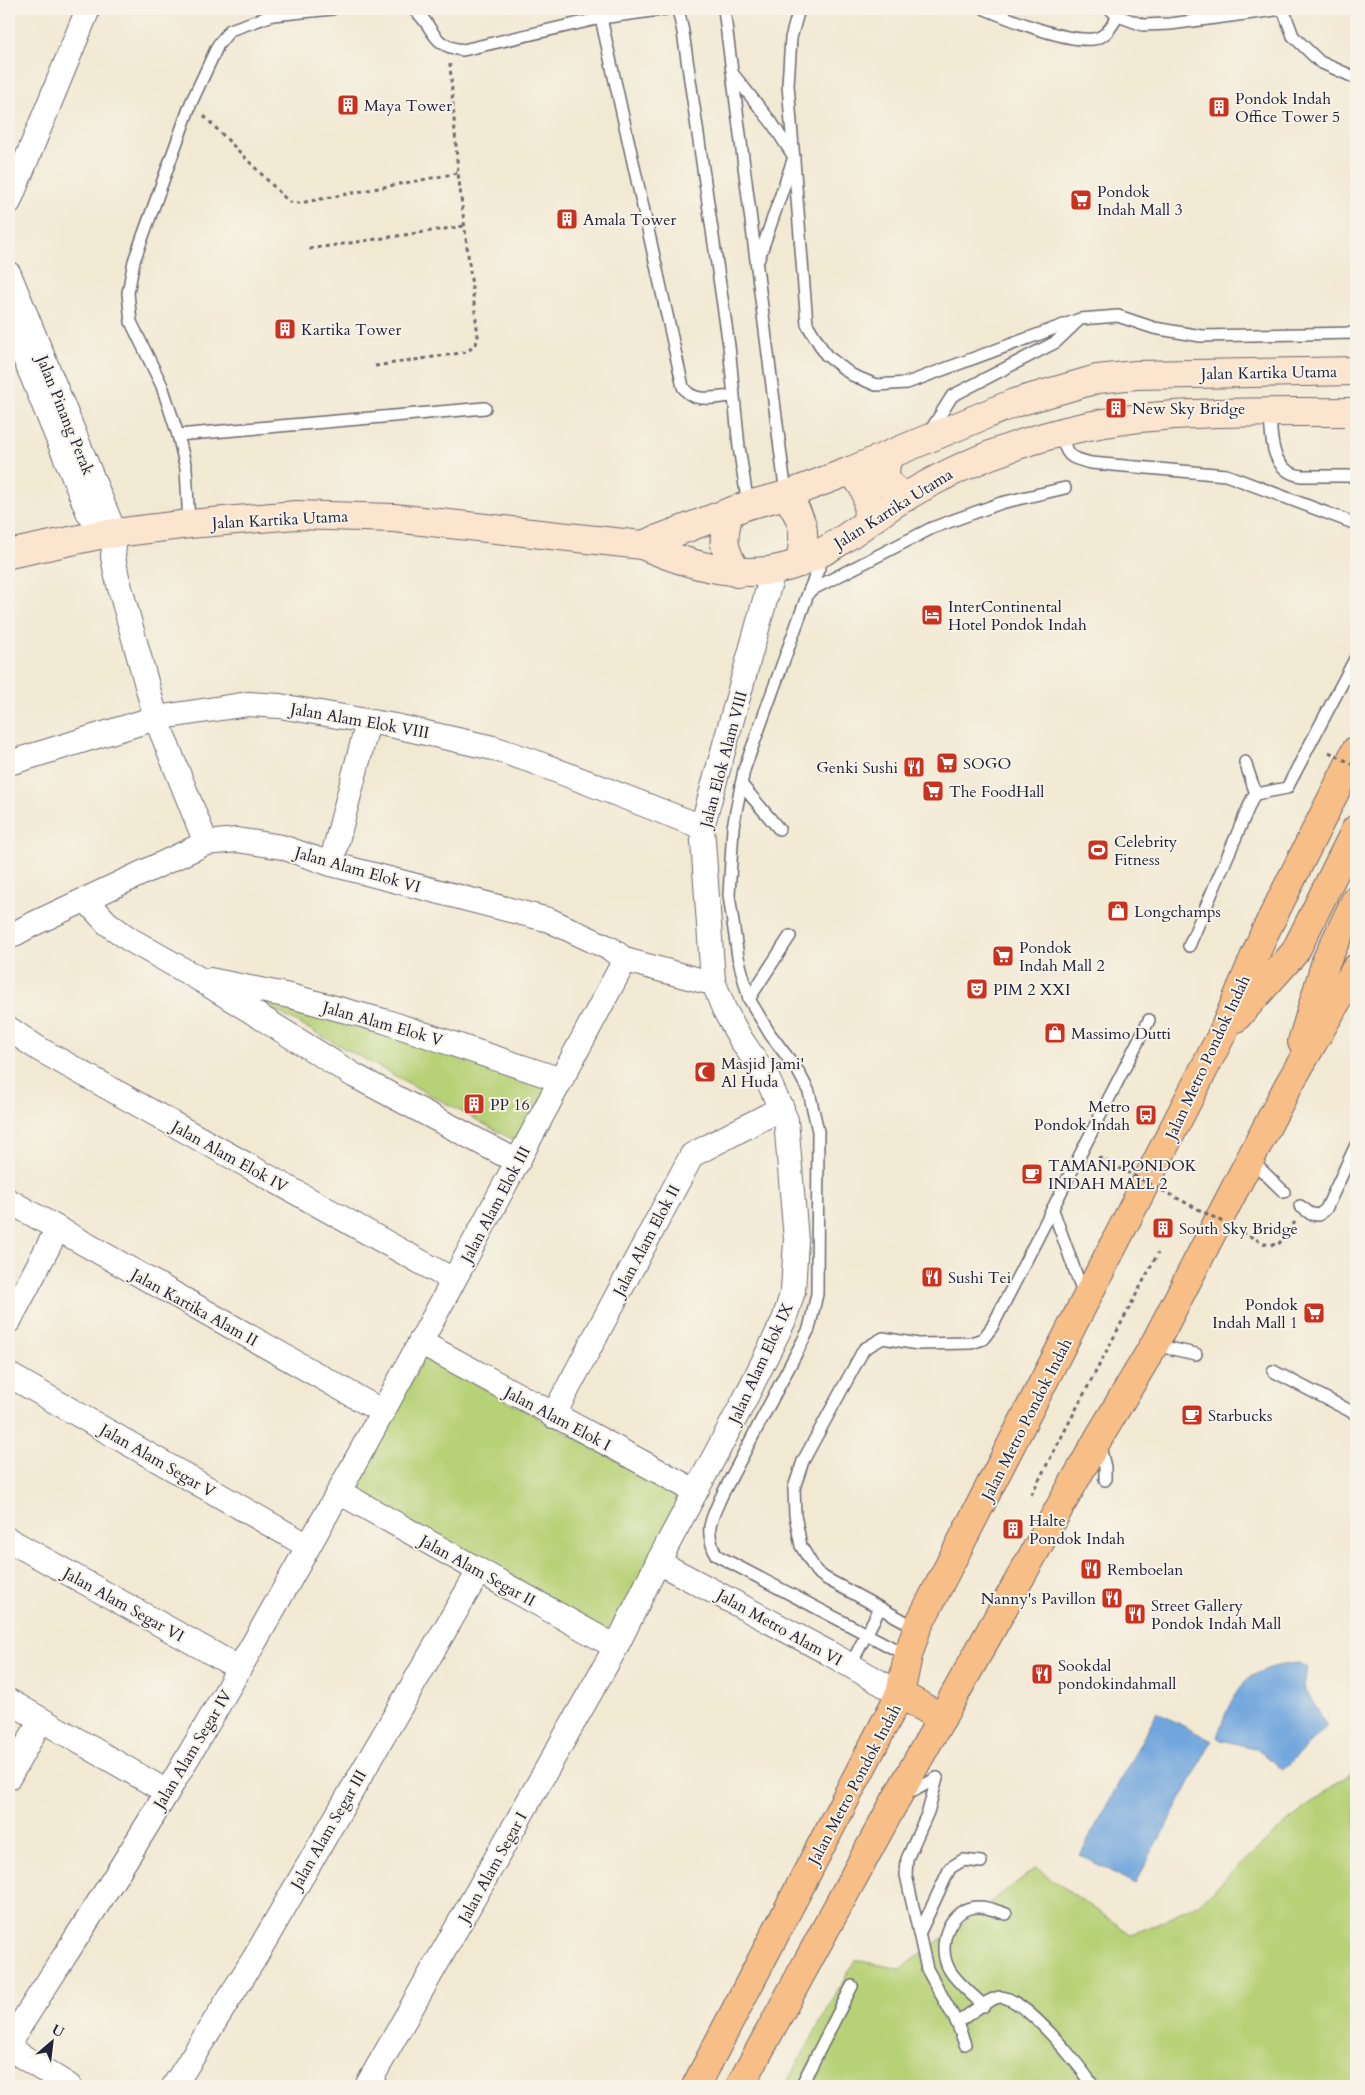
<svg xmlns="http://www.w3.org/2000/svg" width="1365" height="2095" viewBox="0 0 1365 2095" font-family="Cardo,serif">
<style>
.green{fill:#b7d177;stroke:#6c7a59}
.water{fill:#70a5dd;stroke:#49648c}
.lines{fill:none;stroke-linecap:round;stroke-linejoin:round}
.service-casing{stroke:#6b6870;stroke-width:14}
.minor-casing{stroke:#6b6870;stroke-width:26}
.secondary-casing{stroke:#6b6870;stroke-width:30}
.trunk-casing{stroke:#6b6870;stroke-width:30}
.path{stroke:#6b6870;stroke-width:3;stroke-dasharray:4 4;stroke-linecap:butt}
.service{stroke:#fff;stroke-width:11}
.minor{stroke:#fff;stroke-width:24}
.secondary{stroke:#fce5cf;stroke-width:28}
.trunk{stroke:#f7be87;stroke-width:28}
.path-bridge{stroke:#6b6870;stroke-width:3;stroke-dasharray:4 4;stroke-linecap:butt}
.labels{text-anchor:middle;stroke-width:4;stroke-linejoin:round;paint-order:stroke}
.poi-label{font-size:16px;fill:#22223b;stroke:#f7f3e8;text-anchor:start}
.street-label{font-size:16px;fill:#22223b;stroke:#f7f3e8}
</style>
<rect width="100%" height="100%" fill="#f7f3e8"/>
<filter id="ink" filterUnits="userSpaceOnUse"><feTurbulence type="fractalNoise" baseFrequency=".02" numOctaves="2"/><feDisplacementMap in="SourceGraphic" scale="10" xChannelSelector="R" yChannelSelector="G"/><feConvolveMatrix kernelMatrix="1 2 1 2 8 2 1 2 1" color-interpolation-filters="sRGB"/></filter>
<filter id="wash" filterUnits="userSpaceOnUse"><feTurbulence type="fractalNoise" baseFrequency=".0096" numOctaves="4" result="noise"/><feDisplacementMap in="SourceGraphic" scale="20" xChannelSelector="R" yChannelSelector="G"/><feGaussianBlur stdDeviation="1.12" result="paint"/><feColorMatrix in="noise" values="0 0 0 0 0 0 0 0 0 0 0 0 0 0 0 0 0 1.4 0 .05"/><feComposite in="paint" operator="in"/></filter>
<g filter="url(#wash)">
<rect width="100%" height="100%" fill="#f2e9d3"/>
<g class="green">
<polygon points="226,984 550,1082 521,1144"/>
<polygon points="425,1357 684,1496 612,1635 349,1494"/>
<polygon points="1356,1769 1356,2086 785,2086 855,1960 901,1969 1036,1868 1132,1935 1198,1904 1286,1823"/>
</g>
<g class="water">
<path d="M1299,1663L1307,1668L1304,1687L1327,1726L1283,1770L1258,1749L1221,1740L1217,1737C1234,1688 1245,1667 1299,1663Z"/>
<polygon points="1157,1712 1212,1741 1135,1884 1080,1855"/>
</g>
</g>
<g filter="url(#ink)">
<g class="lines">
<g class="service-casing">
<g id="service">
<polyline points="332,9 273,15 230,30 218,45 191,103 134,261 128,293 131,322 162,386 178,435 485,408"/>
<path d="M413,9C435,25 429,46 463,50L601,18L683,387C693,404 716,397 733,396"/>
<polyline points="678,9 683,32 729,346 739,447 748,505"/>
<polyline points="724,9 786,495"/>
<polyline points="799,9 791,38 788,85 807,324 826,355 852,375 876,385 907,383 1080,319 1118,316 1154,328 1201,336 1356,333"/>
<path d="M985,9C1012,20 1065,42 1093,39C1106,38 1112,25 1118,16"/>
<polyline points="1110,9 1118,16 1143,25 1170,24 1283,9"/>
<polyline points="1283,9 1293,36 1320,62 1356,78"/>
<polyline points="601,18 666,9"/>
<polyline points="733,74 772,123 794,157 758,261"/>
<path d="M1270,413C1271,438 1271,472 1302,476H1356"/>
<polyline points="929,433 952,396 1056,342 1078,321"/>
<path d="M1061,433C1067,456 1067,457 1091,463L1226,475L1356,524"/>
<polyline points="178,435 186,468 189,524"/>
<path d="M824,556L809,591L744,770L733,827L729,895L738,957L749,999L770,1034L798,1071L809,1092L818,1131L817,1294L809,1329L722,1495C711,1520 704,1529 716,1555L908,1656"/>
<polyline points="809,591 932,528 1001,503 1065,488"/>
<polyline points="1245,762 1256,794"/>
<polyline points="741,784 779,829"/>
<polyline points="1189,946 1253,797 1256,794 1287,788 1356,657"/>
<polyline points="749,999 790,936"/>
<polyline points="1251,1160 1284,1192"/>
<polyline points="1300,1206 1311,1214 1319,1215 1326,1209 1356,1145"/>
<polyline points="1053,1210 1084,1296"/>
<polyline points="1154,1345 1196,1354"/>
<polyline points="1273,1371 1356,1414"/>
<polyline points="1099,1443 1105,1467 1105,1480"/>
<polyline points="917,1628 825,1578 816,1571 801,1546 795,1515 794,1488 803,1461 864,1349 883,1338 918,1344 971,1343 983,1339 992,1327 1149,1020"/>
<polyline points="850,1666 880,1608"/>
<polyline points="937,1778 928,1812 907,1859 906,1875 927,1969 957,2023 965,2044"/>
<polyline points="906,1795 937,1778"/>
<polyline points="919,1934 950,1868 963,1860 981,1862"/>
<path d="M984,2006C973,1995 956,1982 949,1969C936,1946 949,1906 979,1907C988,1907 997,1911 1006,1914"/>
<path d="M957,2023C967,2016 989,1998 1000,1997C1023,1996 1081,2066 1093,2086"/>
<polyline points="801,2086 852,1986"/>
</g>
</g>
<g class="minor-casing">
<g id="minor">
<polyline points="9,202 88,9"/>
<polyline points="9,274 115,534 113,557 117,577 156,718 206,843"/>
<polyline points="9,320 89,514"/>
<polyline points="9,763 156,718 248,704 280,706 395,726 493,748 532,761 702,827"/>
<polyline points="331,864 368,722"/>
<polyline points="87,901 107,923 129,939 201,980 355,1076 518,1162"/>
<polyline points="9,937 31,925 206,843 237,840 282,847 331,864 549,920 611,949 625,960 703,981 713,981"/>
<polyline points="210,980 290,996 384,1021 561,1080"/>
<polyline points="9,1029 39,1049 453,1280"/>
<polyline points="9,1201 383,1412"/>
<polyline points="9,1321 57,1230"/>
<polyline points="420,1342 695,1491"/>
<polyline points="9,1375 308,1546"/>
<polyline points="553,1416 692,1155 782,1108"/>
<polyline points="339,1492 616,1647"/>
<polyline points="9,1540 239,1668"/>
<polyline points="658,1562 827,1652 900,1694"/>
<polyline points="9,1701 167,1792"/>
<polyline points="9,1777 41,1720"/>
<path d="M9,2043C62,1959 118,1875 169,1789C330,1518 476,1238 625,960"/>
<polyline points="9,2048 69,2086"/>
<polyline points="174,2086 254,1959 479,1571"/>
<polyline points="367,2086 616,1647 658,1562 744,1401 784,1320 793,1291 796,1240 786,1120 768,1080 740,1038 724,1009 713,981 702,827 773,571"/>
</g>
</g>
<g class="secondary-casing">
<g id="secondary">
<path d="M888,456C882,479 885,484 906,497"/>
<path d="M850,471C868,488 869,498 867,522"/>
<path d="M786,495C805,523 806,530 800,563"/>
<path d="M729,512C722,541 722,547 737,573"/>
<polyline points="642,545 748,505 786,495 850,471 1014,403 1097,379 1136,375 1356,371"/>
<path d="M9,554L99,535L189,524L296,515L394,518L642,545C690,566 748,583 799,563C838,548 870,518 905,497C950,470 997,450 1047,436C1146,407 1254,413 1356,412"/>
</g>
</g>
<g class="trunk-casing">
<g id="trunk">
<polyline points="1236,1018 1295,952 1356,829"/>
<polyline points="1302,1042 1326,961 1356,899"/>
<polyline points="900,1694 942,1718"/>
<polyline points="696,2086 900,1694 908,1656 917,1628 1222,1034 1264,934 1356,750"/>
<polyline points="740,2086 895,1801 1098,1439 1154,1345 1288,1086 1356,968"/>
</g>
</g>
<g class="path">
<polyline points="204,116 289,202 300,203 458,173"/>
<polyline points="309,249 465,226"/>
<polyline points="375,366 467,352 476,344 478,336 458,173 450,64"/>
<polyline points="1242,1232 1265,1244 1278,1245 1295,1222"/>
<polyline points="1031,1495 1158,1253"/>
</g>
<use href="#service" class="service"/>
<use href="#minor" class="minor"/>
<use href="#secondary" class="secondary"/>
<use href="#trunk" class="trunk"/>
<g class="path-bridge">
<polyline points="1329,752 1356,766"/>
<polyline points="1098,1157 1242,1232"/>
</g>
</g>
</g>
<defs>
<g id="building-square" transform="scale(1.125)"><rect x="-9" y="-9" width="18" height="18" rx="4" fill="#c8321e" stroke="#f7f3e8"/><path d="M-4-6H4V6H1V3H-1V6H-4ZM-2.5-4.3h1.7v1.8h-1.7ZM.8-4.3h1.7v1.8H.8ZM-2.5-1h1.7V.8h-1.7ZM.8-1h1.7V.8H.8Z" fill="#fff"/></g>
<g id="supermarket-square" transform="scale(1.125)"><rect x="-9" y="-9" width="18" height="18" rx="4" fill="#c8321e" stroke="#f7f3e8"/><path d="M-6-5.5h2.5l.6 2H6L4.5 2H-2.5L-4.4-4H-6ZM-1.5 3.2a1.3 1.3 0 1 0 .1 0ZM3 3.2a1.3 1.3 0 1 0 .1 0Z" fill="#fff"/></g>
<g id="hotel-square" transform="scale(1.125)"><rect x="-9" y="-9" width="18" height="18" rx="4" fill="#c8321e" stroke="#f7f3e8"/><path d="M-6-4.5h1.5V1H6V5H4.5V3h-9V5H-6ZM-4 0a1.8 1.8 0 1 1 3.6 0ZM.5 0V-2.5h3Q6-2.5 6 0Z" fill="#fff"/></g>
<g id="restaurant-square" transform="scale(1.125)"><rect x="-9" y="-9" width="18" height="18" rx="4" fill="#c8321e" stroke="#f7f3e8"/><path d="M-5-6h1v4h1v-4h1v4h1v-4h1v5L-1.5 .5V6h-2V.5L-5-1ZM5-6V6H3V1.5H1.5Q1.5-4 5-6Z" fill="#fff"/></g>
<g id="stadium-square" transform="scale(1.125)"><rect x="-9" y="-9" width="18" height="18" rx="4" fill="#c8321e" stroke="#f7f3e8"/><path d="M0-5a6.5 5 0 1 0 0 10a6.5 5 0 1 0 0-10ZM-3.5-1.8h7v3.6h-7Z" fill="#fff"/></g>
<g id="shop-square" transform="scale(1.125)"><rect x="-9" y="-9" width="18" height="18" rx="4" fill="#c8321e" stroke="#f7f3e8"/><path d="M-5-2.5h2.3a2.7 3.5 0 0 1 5.4 0H5L5.5 6h-11ZM-1.5-2.5h3a1.5 2.3 0 0 0-3 0Z" fill="#fff"/></g>
<g id="theatre-square" transform="scale(1.125)"><rect x="-9" y="-9" width="18" height="18" rx="4" fill="#c8321e" stroke="#f7f3e8"/><path d="M-5-5.5Q0-4 5-5.5V0Q5 5 0 6Q-5 5-5 0ZM-3.3-2.5H-1v1.5H-3.3ZM1-2.5H3.3v1.5H1ZM-2.8 1Q0 5.5 2.8 1Z" fill="#fff"/></g>
<g id="mosque-square" transform="scale(1.125)"><rect x="-9" y="-9" width="18" height="18" rx="4" fill="#c8321e" stroke="#f7f3e8"/><path d="M3.5-4.9A6 6 0 1 0 3.5 4.9A5 5 0 1 1 3.5-4.9Z" fill="#fff"/></g>
<g id="bus-square" transform="scale(1.125)"><rect x="-9" y="-9" width="18" height="18" rx="4" fill="#c8321e" stroke="#f7f3e8"/><path d="M-5-6H5V4H4V6H2V4H-2V6H-4V4H-5ZM-3.5-4V0h7V-4ZM-3.5 1.2v1.5H-2V1.2ZM2 1.2v1.5H3.5V1.2Z" fill="#fff"/></g>
<g id="cafe-square" transform="scale(1.125)"><rect x="-9" y="-9" width="18" height="18" rx="4" fill="#c8321e" stroke="#f7f3e8"/><path d="M-5.5-4.5H6V0H3Q3 3.5 0 3.5H-2.5Q-5.5 3.5-5.5 0ZM3-3.2v2h1.7v-2ZM-6 4.5H4V6H-6Z" fill="#fff"/></g>
</defs>
<g fill-rule="evenodd">
<use href="#building-square" x="348" y="105"/>
<use href="#building-square" x="1219" y="107"/>
<use href="#supermarket-square" x="1081" y="200"/>
<use href="#building-square" x="567" y="219"/>
<use href="#building-square" x="285" y="329"/>
<use href="#building-square" x="1116" y="408"/>
<use href="#hotel-square" x="932" y="615"/>
<use href="#supermarket-square" x="947" y="763"/>
<use href="#restaurant-square" x="914" y="767"/>
<use href="#supermarket-square" x="933" y="791"/>
<use href="#stadium-square" x="1098" y="850"/>
<use href="#shop-square" x="1118" y="911"/>
<use href="#supermarket-square" x="1003" y="956"/>
<use href="#theatre-square" x="977" y="989"/>
<use href="#shop-square" x="1055" y="1033"/>
<use href="#mosque-square" x="705" y="1072"/>
<use href="#building-square" x="474" y="1104"/>
<use href="#bus-square" x="1146" y="1115"/>
<use href="#cafe-square" x="1032" y="1174"/>
<use href="#building-square" x="1163" y="1228"/>
<use href="#restaurant-square" x="932" y="1277"/>
<use href="#supermarket-square" x="1314" y="1313"/>
<use href="#cafe-square" x="1192" y="1415"/>
<use href="#building-square" x="1013" y="1529"/>
<use href="#restaurant-square" x="1091" y="1569"/>
<use href="#restaurant-square" x="1112" y="1598"/>
<use href="#restaurant-square" x="1135" y="1614"/>
<use href="#restaurant-square" x="1042" y="1674"/>
</g>
<g class="labels">
<g class="poi-label">
<text x="1235" y="104">Pondok Indah<tspan x="1235" dy="18">Office Tower 5</tspan></text>
<text x="364" y="111">Maya Tower</text>
<text x="1097" y="197">Pondok<tspan x="1097" dy="18">Indah Mall 3</tspan></text>
<text x="583" y="225">Amala Tower</text>
<text x="301" y="335">Kartika Tower</text>
<text x="1132" y="414">New Sky Bridge</text>
<text x="948" y="612">InterContinental<tspan x="948" dy="18">Hotel Pondok Indah</tspan></text>
<text x="963" y="769">SOGO</text>
<text x="898" y="773" text-anchor="end">Genki Sushi</text>
<text x="949" y="797">The FoodHall</text>
<text x="1114" y="847">Celebrity<tspan x="1114" dy="18">Fitness</tspan></text>
<text x="1134" y="917">Longchamps</text>
<text x="1019" y="953">Pondok<tspan x="1019" dy="18">Indah Mall 2</tspan></text>
<text x="993" y="995">PIM 2 XXI</text>
<text x="1071" y="1039">Massimo Dutti</text>
<text x="721" y="1069">Masjid Jami'<tspan x="721" dy="18">Al Huda</tspan></text>
<text x="490" y="1110">PP 16</text>
<text x="1130" y="1112" text-anchor="end">Metro<tspan x="1130" dy="18">Pondok Indah</tspan></text>
<text x="1048" y="1171">TAMANI PONDOK<tspan x="1048" dy="18">INDAH MALL 2</tspan></text>
<text x="1179" y="1234">South Sky Bridge</text>
<text x="948" y="1283">Sushi Tei</text>
<text x="1298" y="1310" text-anchor="end">Pondok<tspan x="1298" dy="18">Indah Mall 1</tspan></text>
<text x="1208" y="1421">Starbucks</text>
<text x="1029" y="1526">Halte<tspan x="1029" dy="18">Pondok Indah</tspan></text>
<text x="1107" y="1575">Remboelan</text>
<text x="1096" y="1604" text-anchor="end">Nanny's Pavillon</text>
<text x="1151" y="1611">Street Gallery<tspan x="1151" dy="18">Pondok Indah Mall</tspan></text>
<text x="1058" y="1671">Sookdal<tspan x="1058" dy="18">pondokindahmall</tspan></text>
</g>
<g class="street-label">
<text transform="translate(1269 372) rotate(-1)" y="6">Jalan Kartika Utama</text>
<text transform="translate(66 415) rotate(68)" y="6">Jalan Pinang Perak</text>
<text transform="translate(893 508) rotate(-32)" y="6">Jalan Kartika Utama</text>
<text transform="translate(280 519) rotate(-3)" y="6">Jalan Kartika Utama</text>
<text transform="translate(360 720) rotate(10)" y="6">Jalan Alam Elok VIII</text>
<text transform="translate(723 759) rotate(-75)" y="6">Jalan Elok Alam VIII</text>
<text transform="translate(358 869) rotate(16)" y="6">Jalan Alam Elok VI</text>
<text transform="translate(383 1023) rotate(16)" y="6">Jalan Alam Elok V</text>
<text transform="translate(1207 1057) rotate(-65)" y="6">Jalan Metro Pondok Indah</text>
<text transform="translate(230 1156) rotate(29)" y="6">Jalan Alam Elok IV</text>
<text transform="translate(495 1204) rotate(-62)" y="6">Jalan Alam Elok III</text>
<text transform="translate(646 1240) rotate(-62)" y="6">Jalan Alam Elok II</text>
<text transform="translate(195 1307) rotate(29)" y="6">Jalan Kartika Alam II</text>
<text transform="translate(760 1363) rotate(-65)" y="6">Jalan Alam Elok IX</text>
<text transform="translate(558 1418) rotate(28)" y="6">Jalan Alam Elok I</text>
<text transform="translate(1026 1419) rotate(-63)" y="6">Jalan Metro Pondok Indah</text>
<text transform="translate(158 1460) rotate(30)" y="6">Jalan Alam Segar V</text>
<text transform="translate(478 1570) rotate(29)" y="6">Jalan Alam Segar II</text>
<text transform="translate(124 1604) rotate(29)" y="6">Jalan Alam Segar VI</text>
<text transform="translate(780 1627) rotate(29)" y="6">Jalan Metro Alam VI</text>
<text transform="translate(192 1749) rotate(-59)" y="6">Jalan Alam Segar IV</text>
<text transform="translate(854 1784) rotate(-62)" y="6">Jalan Metro Pondok Indah</text>
<text transform="translate(328 1829) rotate(-60)" y="6">Jalan Alam Segar III</text>
<text transform="translate(492 1867) rotate(-61)" y="6">Jalan Alam Segar I</text>
</g>
</g>
<rect width="1365" height="2095" fill="none" stroke="#f7f3e8" stroke-width="30"/>
<g transform="translate(52 2042) rotate(28)" stroke="#f7f3e8" stroke-width="4" paint-order="stroke">
<path d="M0-4L9 19L0 12L-9 19Z" fill="#22223b"/>
<text y="-8" font-size="14" font-weight="bold" text-anchor="middle" fill="#22223b">U</text>
</g>
</svg>
